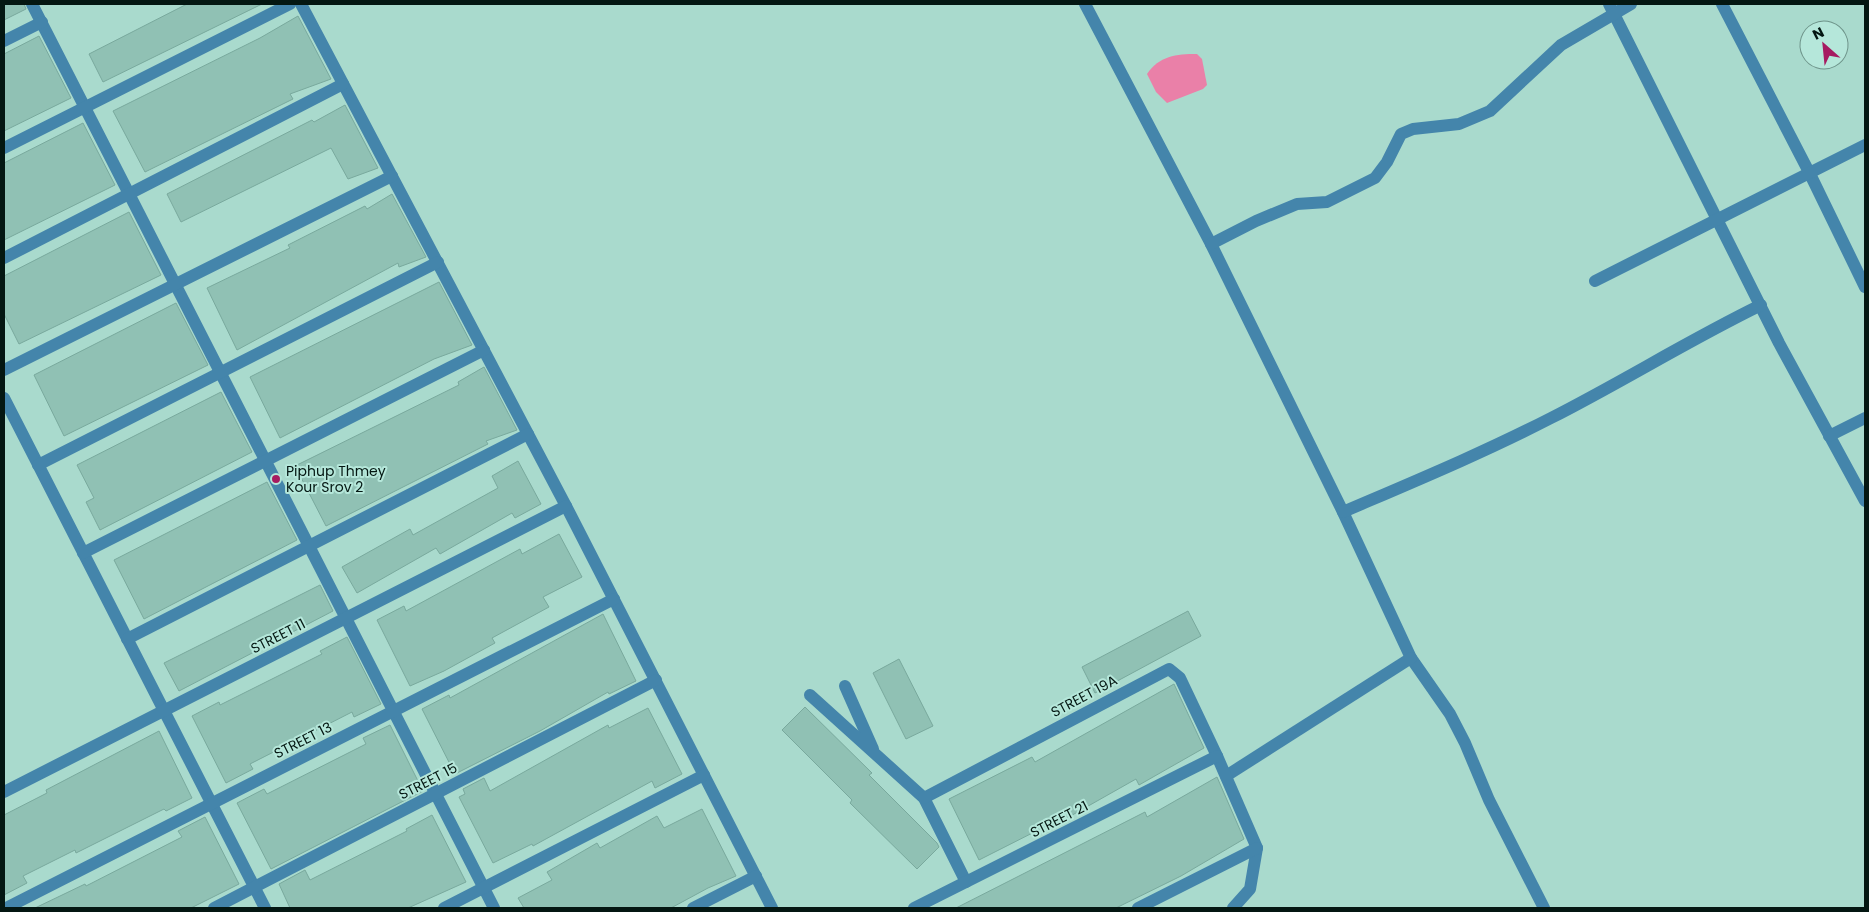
<svg xmlns="http://www.w3.org/2000/svg" width="1869" height="912" viewBox="0 0 1869 912" font-family="Poppins,sans-serif">
<style>
.water{fill:#ea80a8}
.building{fill:#90c1b4;stroke:#79a99d}
.lines{fill:none;stroke-linecap:round;stroke-linejoin:round}
.minor{stroke:#4485ab;stroke-width:12}
.poi-dot{fill:#a61b61;stroke:#b5e7da;stroke-width:2}
.labels{text-anchor:middle;stroke-width:4;stroke-linejoin:round;paint-order:stroke}
.poi-label{font-size:14px;fill:#041712;stroke:#b5e7da;text-anchor:start}
.street-label{font-size:14px;fill:#041712;stroke:#b5e7da}
</style>
<rect width="100%" height="100%" fill="#a9dacd"/>
<path class="water" d="M1197,54L1202,59L1207,85L1203,89L1167,103L1156,92L1147,74C1159,56 1176,54 1197,54Z"/>
<g class="building">
<polygon points="4,4 24,4 26,9 4,20"/>
<polygon points="187,4 262,4 103,82 89,54"/>
<polygon points="298,16 331,79 290,94 293,99 145,172 113,111 260,38"/>
<polygon points="39,36 71,98 4,131 4,54"/>
<polygon points="345,105 378,168 348,179 331,148 181,222 167,194 312,120 314,122"/>
<polygon points="83,123 115,185 4,240 4,163"/>
<polygon points="392,194 426,257 399,267 398,263 237,350 207,288 290,248 288,245 365,206 367,209"/>
<polygon points="129,212 161,275 19,344 4,314 4,276"/>
<polygon points="439,282 472,345 434,359 280,438 250,377"/>
<polygon points="176,303 208,365 64,436 34,375"/>
<polygon points="484,367 517,430 486,441 488,444 326,526 295,466 459,385 458,382"/>
<polygon points="221,392 252,452 100,530 86,502 94,498 77,465"/>
<polygon points="518,461 541,504 515,518 512,513 440,554 436,548 357,593 342,567 410,529 413,535 498,488 492,476"/>
<polygon points="267,482 297,540 144,619 114,560"/>
<polygon points="559,534 582,577 543,597 549,607 492,638 495,643 444,671 410,686 377,620 404,606 406,611 520,549 522,554"/>
<polygon points="320,585 333,611 179,691 164,663"/>
<polygon points="1188,611 1201,636 1095,693 1082,667"/>
<polygon points="603,614 636,681 609,694 608,692 540,731 455,774 422,709 449,695 450,698"/>
<polygon points="347,637 381,704 354,717 352,712 250,764 253,769 226,783 192,716 219,702 220,705 322,654 320,651"/>
<polygon points="899,659 933,726 906,739 873,673"/>
<polygon points="1174,684 1204,748 1139,785 1136,779 1067,818 1066,816 979,860 949,799 1032,757 1035,762"/>
<polygon points="805,707 872,773 869,775 937,843 939,847 917,869 850,803 852,800 782,730"/>
<polygon points="648,708 682,774 655,788 652,781 533,846 532,844 493,863 459,797 465,794 463,789 484,778 490,791 608,725 609,728"/>
<polygon points="390,725 423,791 271,869 237,803 264,789 267,794 366,744 363,738"/>
<polygon points="159,731 192,798 166,811 164,809 76,853 75,850 23,876 27,883 4,895 4,815 47,793 46,790"/>
<polygon points="1217,777 1244,839 1181,876 1116,908 956,908 1145,812 1147,817"/>
<polygon points="702,809 736,876 708,888 671,908 524,908 518,898 552,880 547,872 597,843 600,848 657,816 664,828"/>
<polygon points="432,815 466,882 408,908 290,908 279,884 305,870 310,880 407,831 406,829"/>
<polygon points="205,817 239,884 191,908 35,908 85,884 86,886 182,837 178,831"/>
</g>
<g class="lines">
<g class="minor">
<polyline points="32,4 494,908"/>
<polyline points="301,4 566,506 772,908"/>
<polyline points="1085,4 1211,244 1343,512 1411,658 1450,714 1465,743 1489,800 1544,908"/>
<polyline points="1609,4 1779,343 1865,501"/>
<polyline points="1722,4 1810,174 1865,287"/>
<polyline points="4,41 42,22"/>
<polyline points="4,148 290,4"/>
<polyline points="1211,244 1256,221 1297,204 1327,202 1375,178 1387,162 1401,134 1413,129 1459,124 1490,111 1561,45 1631,4"/>
<polyline points="4,258 343,84"/>
<polyline points="1595,281 1865,145"/>
<polyline points="4,370 392,176"/>
<polyline points="4,398 265,908"/>
<polyline points="1829,436 1865,418"/>
<polyline points="38,465 438,262"/>
<path d="M1343,512C1413,482 1483,453 1551,418C1622,382 1689,340 1761,305"/>
<polyline points="83,553 484,350"/>
<polyline points="127,639 528,434"/>
<polyline points="845,686 873,749"/>
<polyline points="810,695 924,798 966,882"/>
<polyline points="1226,776 1411,658"/>
<polyline points="4,792 566,506"/>
<polyline points="924,798 1169,669 1180,678 1217,756 1257,848 1250,889 1233,908"/>
<polyline points="6,908 614,599"/>
<polyline points="214,908 656,680"/>
<polyline points="444,908 704,775"/>
<polyline points="693,908 756,876"/>
<polyline points="914,908 1217,756"/>
<polyline points="1138,908 1257,848"/>
</g>
</g>
<circle class="poi-dot" cx="276" cy="479" r="5"/>
<g class="labels">
<g class="poi-label">
<text x="286" y="476">Piphup Thmey<tspan x="286" dy="16">Kour Srov 2</tspan></text>
</g>
<g class="street-label">
<text transform="translate(278 636) rotate(-27)" y="5">STREET 11</text>
<text transform="translate(1084 696) rotate(-28)" y="5">STREET 19A</text>
<text transform="translate(303 740) rotate(-27)" y="5">STREET 13</text>
<text transform="translate(428 781) rotate(-27)" y="5">STREET 15</text>
<text transform="translate(1059 819) rotate(-27)" y="5">STREET 21</text>
</g>
</g>
<rect width="1869" height="912" fill="none" stroke="#041712" stroke-width="10"/>
<g transform="translate(1824 45) rotate(333)"><circle r="24" fill="#b5e7da" stroke="#6e948a"/>
<path d="M0-4L9 19L0 12L-9 19Z" fill="#a61b61"/>
<text y="-8" font-size="14" font-weight="bold" text-anchor="middle" fill="#041712">N</text>
</g>
</svg>
